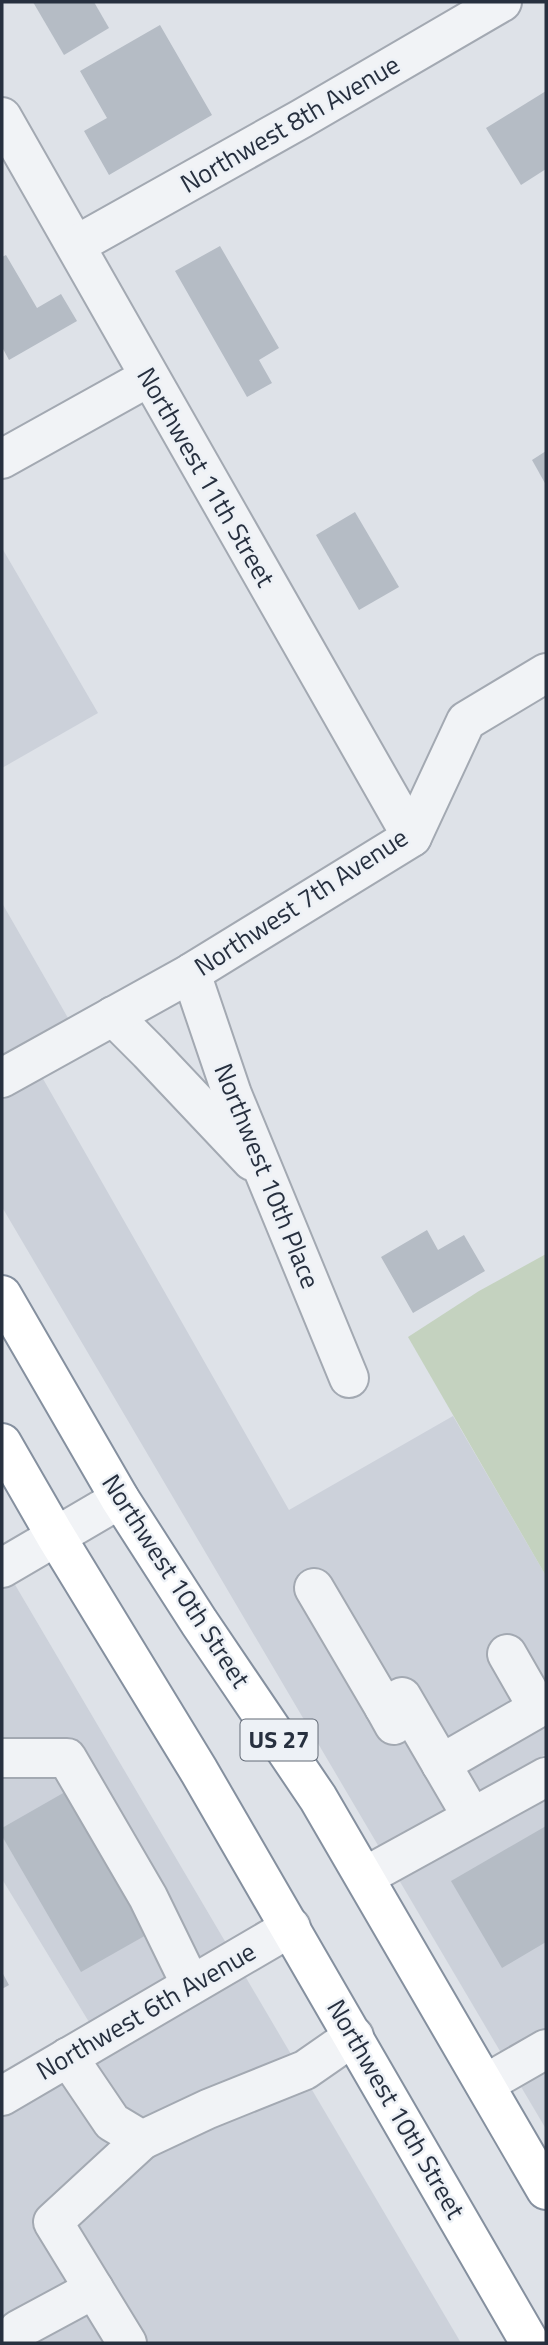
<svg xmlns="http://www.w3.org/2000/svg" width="548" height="2345" viewBox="0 0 548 2345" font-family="'Titillium Web',sans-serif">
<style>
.built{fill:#ccd1da}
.green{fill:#c4d2bf}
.building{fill:#b5bcc5}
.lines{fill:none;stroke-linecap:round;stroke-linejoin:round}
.minor-casing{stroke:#a3a9b2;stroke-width:42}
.highway-casing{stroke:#85909f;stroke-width:42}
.minor{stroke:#f1f3f6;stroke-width:38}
.highway{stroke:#fff;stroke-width:38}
.labels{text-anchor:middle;stroke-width:5;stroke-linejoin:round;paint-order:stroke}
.shield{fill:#edf1f6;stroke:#626a76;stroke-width:2}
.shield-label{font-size:24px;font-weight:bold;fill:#27303f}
.street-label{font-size:26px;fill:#27303f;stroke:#edf1f6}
</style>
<rect width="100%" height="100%" fill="#dee2e8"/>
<g class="built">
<polygon points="2,548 98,713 2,768"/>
<polygon points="2,903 68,1018 2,1055"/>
<polygon points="42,1077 289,1510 453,1416 546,1576 546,1754 379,1847 2,1207 2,1100"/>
<polygon points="14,1583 226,1943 89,2022 2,1879 2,1590"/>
<polygon points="546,1798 546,2129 399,1880"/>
<polygon points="245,1976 461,2343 2,2343 2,2118"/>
</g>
<polygon class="green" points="546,1254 546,1576 408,1337 479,1291"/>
<g class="building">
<polygon points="33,2 94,2 109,28 64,55"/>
<polygon points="160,25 212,115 109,175 84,131 107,118 80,71"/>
<polygon points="546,91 546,169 521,185 486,128"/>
<polygon points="220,246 279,348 259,360 272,383 247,397 175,271"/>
<polygon points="6,255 37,308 61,294 77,321 9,360 2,347 2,257"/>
<polygon points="546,451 546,485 532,460"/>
<polygon points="355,512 399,587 359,610 316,535"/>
<polygon points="427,1230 438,1250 464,1235 485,1271 413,1313 381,1257"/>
<polygon points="65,1792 148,1934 81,1972 2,1836 2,1828"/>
<polygon points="546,1826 546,1942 502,1968 451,1881"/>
<polygon points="2,1972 9,1985 2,1989"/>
</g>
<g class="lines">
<g class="minor-casing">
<g id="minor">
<polyline points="2,117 412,837"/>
<polyline points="76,245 301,119 502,2"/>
<polyline points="2,459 149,377"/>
<polyline points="191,973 232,1094 349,1378"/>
<polyline points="113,1016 149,1052 252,1161"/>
<polyline points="2,1078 191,973 412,837 466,721 546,673"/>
<polyline points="2,1568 120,1499"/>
<polyline points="314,1588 384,1707"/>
<polyline points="394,1725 384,1707 402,1697 472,1817"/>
<polyline points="2,1758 67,1758 148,1897 191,1985"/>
<polyline points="441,1764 538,1708 507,1654"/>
<polyline points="366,1876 546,1777"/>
<polyline points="68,2057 112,2122 142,2140 208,2109 305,2070 354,2036"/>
<polyline points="485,2084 546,2049"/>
<polyline points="2,2096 291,1927"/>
<polyline points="10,2343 18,2330 94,2289"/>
<polyline points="127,2343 53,2222 142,2140"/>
</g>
</g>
<g class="highway-casing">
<g id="highway">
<polyline points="2,1295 120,1499 199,1622 318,1798 546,2190"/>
<polyline points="2,1443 55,1535 199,1771 530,2343"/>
</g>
</g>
<use href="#minor" class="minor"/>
<use href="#highway" class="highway"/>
</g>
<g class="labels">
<rect class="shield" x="240.5" y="1719.5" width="77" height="41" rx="5"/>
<g class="shield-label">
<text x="279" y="1748">US 27</text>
</g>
<g class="street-label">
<text transform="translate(290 124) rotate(-30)" y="9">Northwest 8th Avenue</text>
<text transform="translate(206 477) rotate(60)" y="9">Northwest 11th Street</text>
<text transform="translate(301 902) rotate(-33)" y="9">Northwest 7th Avenue</text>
<text transform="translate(267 1176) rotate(68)" y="9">Northwest 10th Place</text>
<text transform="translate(176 1581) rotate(57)" y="9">Northwest 10th Street</text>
<text transform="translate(146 2011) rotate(-30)" y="9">Northwest 6th Avenue</text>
<text transform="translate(396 2109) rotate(60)" y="9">Northwest 10th Street</text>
</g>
</g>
<rect width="548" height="2345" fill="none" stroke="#27303f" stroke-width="7"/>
</svg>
